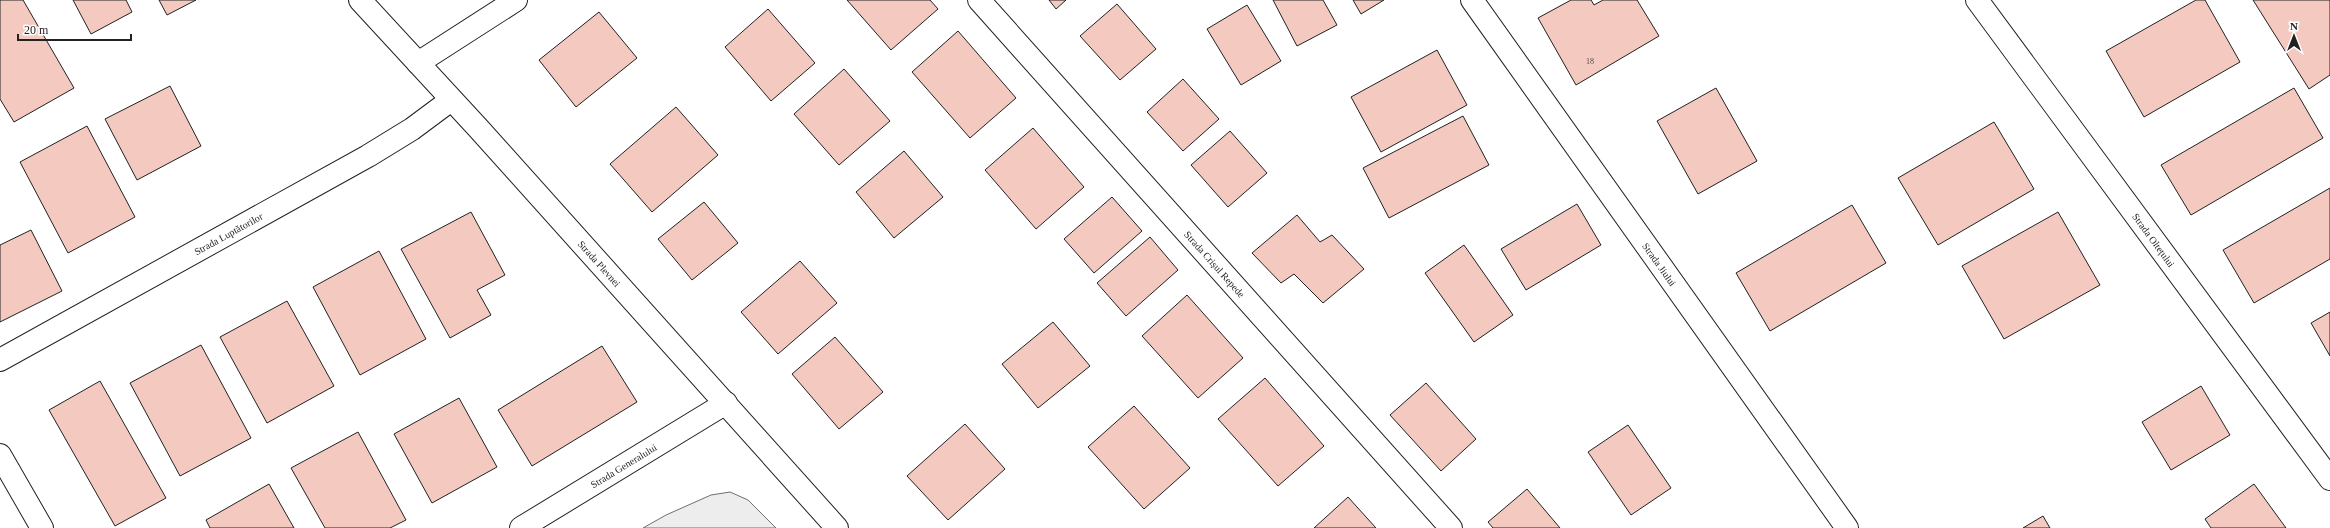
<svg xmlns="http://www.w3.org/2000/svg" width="2330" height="528" viewBox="0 0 2330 528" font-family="'Times New Roman',serif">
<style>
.parking{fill:#ededed;stroke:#6f6f6f}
.building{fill:#f3c9c0;stroke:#222}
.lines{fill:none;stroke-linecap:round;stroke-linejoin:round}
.minor-casing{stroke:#222;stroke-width:24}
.minor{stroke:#fff;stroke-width:22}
.labels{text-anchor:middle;stroke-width:3;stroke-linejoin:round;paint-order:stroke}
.number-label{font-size:8px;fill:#564c4a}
.street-label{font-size:10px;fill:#222;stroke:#fff}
</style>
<rect width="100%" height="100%" fill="#fff"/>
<polygon class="parking" points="730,492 748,500 776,528 643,528 666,515 711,495"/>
<g class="building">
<polygon points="0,0 23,0 74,88 14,122 0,99"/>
<polygon points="73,0 126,0 132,12 91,34"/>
<polygon points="159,0 196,0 167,15"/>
<polygon points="847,0 930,0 938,9 891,50"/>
<polygon points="1049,0 1066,0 1056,9"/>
<polygon points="1273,0 1323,0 1337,25 1297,46"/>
<polygon points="1353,0 1384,0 1361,14"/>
<polygon points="1571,0 1591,0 1594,5 1603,0 1637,0 1659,36 1576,85 1538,18"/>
<polygon points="2196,0 2205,0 2240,62 2144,117 2106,51"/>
<polygon points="2253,0 2330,0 2330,75 2309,89"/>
<polygon points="1117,4 1156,49 1120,80 1080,36"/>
<polygon points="1247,5 1281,61 1241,85 1207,29"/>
<polygon points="768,9 815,63 771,101 725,47"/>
<polygon points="599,12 637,58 576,107 539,60"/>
<polygon points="958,31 1016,98 970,138 912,72"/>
<polygon points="1437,50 1467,105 1381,152 1351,97"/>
<polygon points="844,69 890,121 839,165 794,114"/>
<polygon points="1183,79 1219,119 1183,151 1147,112"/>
<polygon points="170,86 201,146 137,180 105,119"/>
<polygon points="1716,88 1757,161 1698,194 1657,121"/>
<polygon points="2294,88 2323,138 2191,215 2161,165"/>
<polygon points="676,107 718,155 652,212 610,164"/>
<polygon points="1463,116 1489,165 1389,218 1363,168"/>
<polygon points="1994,122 2034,189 1938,245 1898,178"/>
<polygon points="87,126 135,217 68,253 20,162"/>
<polygon points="1033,128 1084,187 1036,229 985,170"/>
<polygon points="1230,131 1267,173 1228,207 1191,165"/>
<polygon points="904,151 943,197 894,238 856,192"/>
<polygon points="2330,188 2330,259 2254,303 2223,250"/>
<polygon points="1112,197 1142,231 1094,273 1064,239"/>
<polygon points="704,202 738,243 692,280 658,239"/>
<polygon points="1577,204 1601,245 1526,290 1501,249"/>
<polygon points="1852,205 1886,263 1770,331 1736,273"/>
<polygon points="471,212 505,275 477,290 491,315 450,338 401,249"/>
<polygon points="2058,212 2100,285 2004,339 1962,266"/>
<polygon points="1297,215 1320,242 1332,235 1364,269 1323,303 1294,274 1281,283 1252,253"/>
<polygon points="31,230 62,291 0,322 0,245"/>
<polygon points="1150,237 1178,270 1126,316 1097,283"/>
<polygon points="1464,245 1513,315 1474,342 1425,273"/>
<polygon points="379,251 426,339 360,375 313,287"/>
<polygon points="800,261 837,303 778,354 741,312"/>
<polygon points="1187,295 1243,358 1198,398 1142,336"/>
<polygon points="287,301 334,386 267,423 220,337"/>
<polygon points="2330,312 2330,356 2311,323"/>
<polygon points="1053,322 1090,366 1038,408 1002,364"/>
<polygon points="835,337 883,392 839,429 792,374"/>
<polygon points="201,345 251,438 180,476 130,383"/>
<polygon points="602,346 637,402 532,466 498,410"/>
<polygon points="1265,378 1324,446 1278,486 1218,419"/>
<polygon points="100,381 166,498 115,526 49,410"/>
<polygon points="1426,383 1476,439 1441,471 1390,415"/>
<polygon points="2201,386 2230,435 2171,470 2142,422"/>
<polygon points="459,398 497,467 432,503 394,434"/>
<polygon points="1134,406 1190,468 1144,509 1088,447"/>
<polygon points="965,424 1005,469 948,520 907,476"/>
<polygon points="1628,425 1671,488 1631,515 1588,452"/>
<polygon points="358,432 406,520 390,528 325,528 291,468"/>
<polygon points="269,484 294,528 210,528 206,520"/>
<polygon points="2254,484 2286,528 2211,528 2205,519"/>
<polygon points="1527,489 1560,528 1493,528 1488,522"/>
<polygon points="1348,497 1376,528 1314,528"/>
<polygon points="2043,516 2050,528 2023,528"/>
</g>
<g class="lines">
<g class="minor-casing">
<g id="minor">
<path id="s1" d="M360,0L479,129L837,528"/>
<path id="s2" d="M979,0L1451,528"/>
<path id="s3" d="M1472,0L1847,528"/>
<path id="s4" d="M1977,0L2330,479"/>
<polyline points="418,63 516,0"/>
<path id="s5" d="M0,360L368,156L412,129L451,100"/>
<polyline points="0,455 42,528"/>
<path id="s6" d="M521,528L726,403"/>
</g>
</g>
<use href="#minor" class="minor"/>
</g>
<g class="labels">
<g class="number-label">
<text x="1590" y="64">18</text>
</g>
<g class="street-label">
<text dy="4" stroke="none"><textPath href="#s5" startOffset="261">Strada Luptătorilor</textPath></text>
<text dy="4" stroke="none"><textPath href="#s4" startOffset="298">Strada Oltețului</textPath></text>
<text dy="4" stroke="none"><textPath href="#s1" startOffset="356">Strada Plevnei</textPath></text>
<text dy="4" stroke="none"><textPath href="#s2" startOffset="354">Strada Crișul Repede</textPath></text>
<text dy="4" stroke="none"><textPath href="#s3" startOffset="324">Strada Jiului</textPath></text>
<text dy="4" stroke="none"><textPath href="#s6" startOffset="120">Strada Generalului</textPath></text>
</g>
</g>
<g transform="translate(2294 36)" stroke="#ffffff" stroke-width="3" paint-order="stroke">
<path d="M0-3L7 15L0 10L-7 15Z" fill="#222222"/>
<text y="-6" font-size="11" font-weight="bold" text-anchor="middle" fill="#222222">N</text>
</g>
<path d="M18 34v6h113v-6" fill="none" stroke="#222222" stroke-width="2"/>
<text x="24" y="34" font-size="12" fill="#222222" stroke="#ffffff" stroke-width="3" paint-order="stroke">20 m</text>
</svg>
